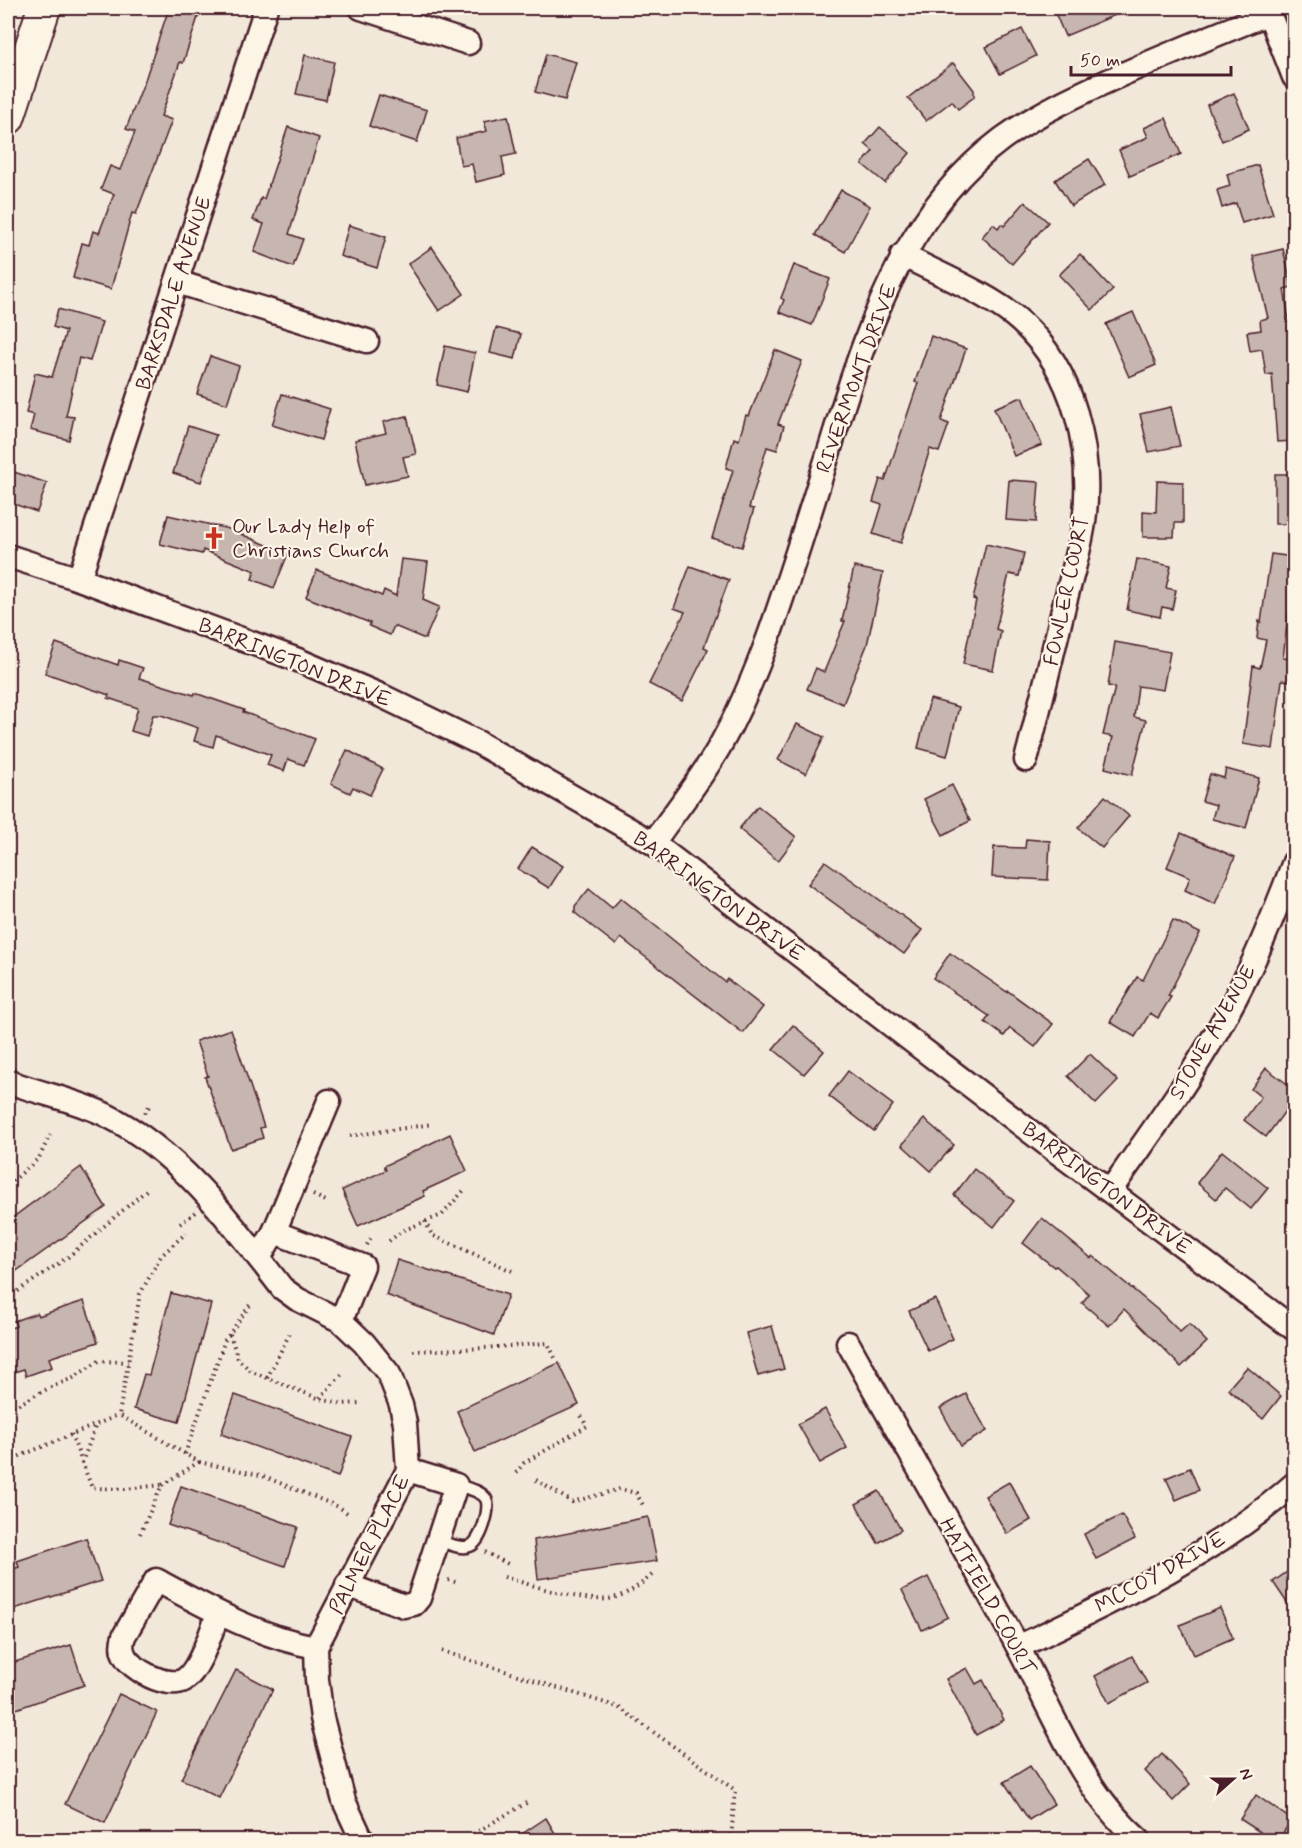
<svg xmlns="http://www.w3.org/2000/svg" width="1302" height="1848" viewBox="0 0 1302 1848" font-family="Mynerve,sans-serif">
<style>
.building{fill:#c7b6af;stroke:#4a1f2b;stroke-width:1.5}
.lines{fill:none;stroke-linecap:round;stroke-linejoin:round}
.lane-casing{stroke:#4a1f2b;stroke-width:15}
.street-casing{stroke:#4a1f2b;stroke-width:27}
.secondary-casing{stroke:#4a1f2b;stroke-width:36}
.path{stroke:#4a1f2b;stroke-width:4;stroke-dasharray:1.5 4.5;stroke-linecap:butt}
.lane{stroke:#fcf5e5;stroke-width:10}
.street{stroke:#fcf5e5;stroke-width:22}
.secondary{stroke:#fcf5e5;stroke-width:32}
.labels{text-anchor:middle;stroke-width:4.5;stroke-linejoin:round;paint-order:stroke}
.street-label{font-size:21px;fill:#4a1f2b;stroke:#fcf5e5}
.poi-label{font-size:21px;fill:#4a1f2b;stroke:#fcf5e5;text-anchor:start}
</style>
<rect width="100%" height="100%" fill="#f1e8da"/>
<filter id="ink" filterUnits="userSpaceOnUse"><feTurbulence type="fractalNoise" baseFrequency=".0167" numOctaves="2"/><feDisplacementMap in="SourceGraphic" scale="12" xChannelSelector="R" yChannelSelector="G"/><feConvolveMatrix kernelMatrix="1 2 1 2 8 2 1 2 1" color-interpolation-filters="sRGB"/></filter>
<g filter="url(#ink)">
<g class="building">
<polygon points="169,8 189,8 200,11 183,63 180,62 161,116 172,120 136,214 132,213 111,289 73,278 82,243 89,245 93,231 99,233 114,194 101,189 110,166 120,170 135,132 126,129 146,77"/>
<polygon points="1053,8 1132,8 1065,36"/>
<polygon points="1022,29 1036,56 1000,74 986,47"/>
<polygon points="546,54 576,62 565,100 535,92"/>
<polygon points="305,55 334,62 326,100 296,94"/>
<polygon points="953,63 974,90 974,97 958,109 952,101 926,121 908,98"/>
<polygon points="1234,93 1249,129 1222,141 1207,105"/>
<polygon points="379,95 427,110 417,142 369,126"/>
<polygon points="508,116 516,154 502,157 505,175 476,182 472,164 461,166 456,138 487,131 484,121"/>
<polygon points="1166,118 1181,154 1130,176 1119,150 1148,137 1144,128"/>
<polygon points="288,127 319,138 289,234 303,239 293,267 254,252 264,224 253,220 261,198 264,199"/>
<polygon points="880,127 910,153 885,183 862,164 873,151 865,144"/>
<polygon points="1089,159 1105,185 1071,206 1055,180"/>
<polygon points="1258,165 1273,214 1242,223 1236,203 1222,208 1217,190 1230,186 1227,174"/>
<polygon points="841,190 870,206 845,252 815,235"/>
<polygon points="1025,202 1048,222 1012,264 982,237 993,224 998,228 1001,224 1004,226"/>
<polygon points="349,225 386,237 377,268 340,256"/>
<polygon points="432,247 464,294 439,311 408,264"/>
<polygon points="1283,249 1292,287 1284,289 1294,351 1294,441 1277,442 1272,374 1266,375 1262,349 1250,351 1247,332 1261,330 1260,320 1268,318 1253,256"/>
<polygon points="1080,254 1113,290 1092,310 1059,275"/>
<polygon points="794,265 830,279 812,325 779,312 784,300 781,298"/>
<polygon points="58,309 102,322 90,361 79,358 66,416 74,417 69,440 30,430 34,415 26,413 35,373 52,377 66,331 53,327"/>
<polygon points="1133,312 1156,365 1129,377 1106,324"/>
<polygon points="496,328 521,334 515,359 490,353"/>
<polygon points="931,336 966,349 941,421 949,424 939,452 930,449 901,543 873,534 882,505 873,502 880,479 885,481 918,383 915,382"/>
<polygon points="445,346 475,353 467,392 437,385"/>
<polygon points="775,350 802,361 778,424 784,426 777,450 767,447 749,508 754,509 742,547 712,538 733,470 726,468 734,438 739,440 746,415 749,416"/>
<polygon points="210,356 239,366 227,404 197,394"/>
<polygon points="282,394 330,409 321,440 272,425"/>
<polygon points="1022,397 1042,445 1014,456 994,408"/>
<polygon points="1171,407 1180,446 1149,452 1140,414"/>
<polygon points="407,416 416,454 403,457 408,476 365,485 355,440 386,433 383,422"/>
<polygon points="188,426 216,435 201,482 173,473"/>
<polygon points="8,470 47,483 37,512 8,502"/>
<rect x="1275" y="474" width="19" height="50"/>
<polygon points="1009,480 1039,482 1036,522 1006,520"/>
<polygon points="1157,481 1183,482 1183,523 1175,523 1174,537 1143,537 1143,511 1156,512"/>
<polygon points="168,515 229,529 288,554 274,588 252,579 255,571 203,550 202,554 160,544"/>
<polygon points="986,544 1024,553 1019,576 1009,574 996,629 1001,631 993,670 963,664 976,600 973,599"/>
<polygon points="1271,554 1294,557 1294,601 1290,600 1283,658 1292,659 1289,681 1282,680 1273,749 1243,744 1253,666 1260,668 1266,640 1257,638 1259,621 1261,622"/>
<polygon points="401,559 428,562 423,600 439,607 425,639 394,626 390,635 369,626 370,623 306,597 317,570 382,596 384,590 396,596"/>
<polygon points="1137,559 1171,566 1166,588 1176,590 1172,609 1162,607 1160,617 1127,610"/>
<polygon points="690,566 729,580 704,647 708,649 682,701 649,684 685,612 674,608"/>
<polygon points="854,567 883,573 867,645 843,704 807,689 816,668 824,672 845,621 842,621"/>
<polygon points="1115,642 1170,652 1163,690 1138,686 1134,717 1146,720 1132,775 1105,768 1113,737 1103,735 1115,687 1108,686"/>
<polygon points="56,643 118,665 119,660 143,668 139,678 194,695 195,693 244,710 243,712 315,739 304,765 288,759 284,771 267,765 271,755 216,735 213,747 194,741 198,728 161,715 153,715 147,736 131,731 138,708 108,698 109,695 45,673"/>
<polygon points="930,699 959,707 947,756 918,748"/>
<polygon points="797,724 824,737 806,774 778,760"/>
<polygon points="347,750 383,769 370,795 353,787 350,793 331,784"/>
<polygon points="1226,769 1259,778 1246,828 1212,819 1216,805 1202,801 1210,774 1224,778"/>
<polygon points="952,785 970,821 943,835 924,799"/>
<polygon points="1105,796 1129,816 1102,848 1078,828"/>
<polygon points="758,806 796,837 778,861 739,829"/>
<polygon points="1181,833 1235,857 1215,904 1185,890 1190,877 1167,867"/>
<polygon points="1026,839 1050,841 1048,880 992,877 994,847 1025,848"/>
<polygon points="532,847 563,866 549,888 518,869"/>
<polygon points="825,861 922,930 904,954 808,884"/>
<polygon points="589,889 612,908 621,898 725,982 727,979 763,1007 743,1033 621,938 616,945 575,913 575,906"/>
<polygon points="1173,920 1200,933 1168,996 1171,997 1158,1018 1150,1013 1135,1037 1110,1022 1137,977 1143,980"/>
<polygon points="950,953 1007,992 1008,991 1053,1024 1035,1047 1010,1028 1004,1036 985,1022 989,1016 933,978"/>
<polygon points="793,1025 824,1051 804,1074 773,1049"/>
<polygon points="231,1029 264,1127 260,1128 263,1138 231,1149 205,1077 208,1076 196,1041"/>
<polygon points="1090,1054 1118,1081 1096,1104 1068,1076"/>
<polygon points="1266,1068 1294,1089 1294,1099 1266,1137 1244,1120 1261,1097 1251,1089"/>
<polygon points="848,1071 893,1105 874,1131 829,1096"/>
<polygon points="924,1119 954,1145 931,1171 902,1145"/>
<polygon points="450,1134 467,1171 423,1191 425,1196 358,1226 342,1190 386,1170 384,1166"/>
<polygon points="1222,1151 1268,1188 1251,1209 1225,1188 1216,1199 1197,1183"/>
<polygon points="81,1167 106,1207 8,1277 8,1221"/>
<polygon points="974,1169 1014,1201 994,1227 954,1195"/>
<polygon points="1042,1218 1091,1258 1093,1256 1160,1312 1180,1332 1189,1324 1207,1342 1181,1367 1124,1309 1109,1326 1082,1303 1089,1294 1056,1266 1054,1267 1023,1243"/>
<polygon points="397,1260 508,1295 494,1335 386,1295"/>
<polygon points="171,1293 211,1304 179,1422 134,1409 144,1374 149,1375"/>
<polygon points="935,1299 953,1339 928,1351 909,1311"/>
<polygon points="84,1301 98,1342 49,1358 52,1367 26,1376 24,1369 8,1374 8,1329 16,1326 14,1321 37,1313 38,1316"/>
<polygon points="772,1326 784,1369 758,1376 746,1333"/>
<polygon points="559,1363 579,1405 475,1452 457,1411"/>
<polygon points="1247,1367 1281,1396 1263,1419 1228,1389"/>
<polygon points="966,1394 987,1431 961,1446 940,1408"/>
<polygon points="235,1395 352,1437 338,1477 221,1434"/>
<polygon points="825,1409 847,1448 820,1463 798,1424"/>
<polygon points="1190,1468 1199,1490 1176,1500 1166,1478"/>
<polygon points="1009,1482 1031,1520 1007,1534 985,1496"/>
<polygon points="181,1486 298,1527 285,1566 168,1525"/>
<polygon points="879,1491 901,1530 878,1543 856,1504"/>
<polygon points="1122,1515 1135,1539 1096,1559 1084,1534"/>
<polygon points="648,1517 657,1561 538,1579 534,1540"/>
<polygon points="86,1538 101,1581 8,1611 8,1571 19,1567 17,1561"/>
<polygon points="1294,1567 1294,1613 1273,1582"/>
<polygon points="928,1577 948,1617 922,1630 902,1590"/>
<polygon points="1220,1608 1233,1638 1194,1655 1180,1625"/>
<polygon points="71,1645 84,1685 8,1712 8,1664"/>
<polygon points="1132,1656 1147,1683 1109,1703 1095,1676"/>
<polygon points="967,1668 976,1684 983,1680 1004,1720 976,1735 946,1679"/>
<polygon points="236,1670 273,1689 219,1798 181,1779"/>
<polygon points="119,1694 157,1712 105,1823 65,1804"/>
<polygon points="1162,1754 1190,1784 1173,1801 1145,1771"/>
<polygon points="1030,1766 1054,1804 1029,1820 1004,1782"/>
<polygon points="1256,1795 1292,1820 1278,1840 1272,1840 1240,1819"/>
<polygon points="546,1818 559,1840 513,1840"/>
</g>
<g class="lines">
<g class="lane-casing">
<path id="lane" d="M437,1540C447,1543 461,1550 470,1546C481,1542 491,1508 486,1499C481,1490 465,1488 456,1485"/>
</g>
<g class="street-casing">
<g id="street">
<polyline points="361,8 468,43"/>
<polyline points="1267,8 1294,77"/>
<path d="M902,255C937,273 993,296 1021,322C1075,371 1093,451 1084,522C1080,551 1070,581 1063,610C1051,660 1039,710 1026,760"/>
<polyline points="177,282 367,341"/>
<polyline points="8,556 79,579 298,660 382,696 479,743 653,843 1053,1149 1294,1329"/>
<polyline points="79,579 266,8"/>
<path d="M653,843C676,810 702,778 721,744C740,710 757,669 770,633C795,562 817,490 839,419C872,314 911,207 1002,139C1039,112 1081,93 1123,74C1171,53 1220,33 1270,13"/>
<path d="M8,1080L18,1085C47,1095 81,1102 108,1116C180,1152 234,1226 282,1288L297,1299L341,1321L364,1343L389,1374L401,1405L405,1423L408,1470L316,1647L317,1680L322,1718L344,1801L362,1840"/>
<path d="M1110,1191C1158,1123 1208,1055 1245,979C1264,941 1279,901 1294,862"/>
<polyline points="274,1232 363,1266 341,1321"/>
<polyline points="259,1258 274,1232 329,1101"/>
<path d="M848,1343C904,1444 962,1543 1017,1645C1052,1711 1081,1790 1139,1840"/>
<polyline points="347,1585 404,1606 414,1604 419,1598 456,1485 408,1470"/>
<path d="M218,1614C211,1631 200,1670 184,1680C168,1689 130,1670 124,1654C121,1648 122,1642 124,1636L156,1580C208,1608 257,1636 316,1647"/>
<path d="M1018,1647C1114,1601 1214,1555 1294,1484"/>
</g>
</g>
<g class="secondary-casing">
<polyline id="secondary" points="8,118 44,8"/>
</g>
<g class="path">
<polyline points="145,1113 151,1103"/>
<polyline points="350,1136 432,1124"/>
<polyline points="8,1185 39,1158 50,1135"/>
<polyline points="313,1195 326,1201"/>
<polyline points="425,1221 432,1235 512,1271"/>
<polyline points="180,1224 196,1212"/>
<polyline points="389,1241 404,1230 442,1215 465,1189"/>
<polyline points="367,1245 372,1235"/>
<polyline points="8,1298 68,1257 149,1188"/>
<polyline points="230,1334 238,1359 252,1372 320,1399 341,1404 360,1403"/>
<polyline points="413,1351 484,1348 548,1343 556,1360"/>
<polyline points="267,1378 290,1333"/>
<polyline points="320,1398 342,1374"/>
<polyline points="8,1410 49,1388 73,1378 99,1361 128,1362"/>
<polyline points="71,1434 92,1488 125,1489 162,1485"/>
<polyline points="185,1454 225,1340 250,1305"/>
<polyline points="8,1461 119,1415"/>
<polyline points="199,1462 260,1475 339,1507 350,1515"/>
<polyline points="82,1463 96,1425"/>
<polyline points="516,1473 524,1463 587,1426 579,1412"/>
<polyline points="536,1480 572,1502 620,1489 636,1493 643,1505"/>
<polyline points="140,1534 162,1485 199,1462 119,1415 140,1294 161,1256 186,1233"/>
<polyline points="485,1552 508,1564"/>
<path d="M504,1577C529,1584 590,1605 613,1598C629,1594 641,1584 653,1574"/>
<polyline points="448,1580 459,1583"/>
<polyline points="442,1651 618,1707 735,1790 731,1840"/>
<polyline points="463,1840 528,1802"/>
<polyline points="613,1840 622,1833 641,1837"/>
</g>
<use href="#lane" class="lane"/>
<use href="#street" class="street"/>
<use href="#secondary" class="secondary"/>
</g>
</g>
<defs>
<g id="church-bare" transform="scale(1.8)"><path d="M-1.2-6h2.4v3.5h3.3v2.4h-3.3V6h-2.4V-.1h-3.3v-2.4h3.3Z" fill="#c8321e" stroke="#fcf5e5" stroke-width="2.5" paint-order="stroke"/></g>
</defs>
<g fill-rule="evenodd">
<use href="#church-bare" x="214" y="538"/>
</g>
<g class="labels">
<g class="street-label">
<text transform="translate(173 293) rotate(-72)" y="7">BARKSDALE AVENUE</text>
<text transform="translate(856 378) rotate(-70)" y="7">RIVERMONT DRIVE</text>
<text transform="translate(1066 591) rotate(-78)" y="7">FOWLER COURT</text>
<text transform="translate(295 662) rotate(22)" y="7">BARRINGTON DRIVE</text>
<text transform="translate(719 896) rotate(36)" y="7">BARRINGTON DRIVE</text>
<text transform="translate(1212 1032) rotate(-60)" y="7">STONE AVENUE</text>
<text transform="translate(1107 1188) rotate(37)" y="7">BARRINGTON DRIVE</text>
<text transform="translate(369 1544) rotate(-63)" y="7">PALMER PLACE</text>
<text transform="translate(1160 1572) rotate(-29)" y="7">MCCOY DRIVE</text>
<text transform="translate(988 1596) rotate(61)" y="7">HATFIELD COURT</text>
</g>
<g class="poi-label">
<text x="232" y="533">Our Lady Help of<tspan x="232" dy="24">Christians Church</tspan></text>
</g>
</g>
<rect width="1302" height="1848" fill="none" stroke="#fcf5e5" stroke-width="30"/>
<rect x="15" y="15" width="1272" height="1818" fill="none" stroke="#4a1f2b" stroke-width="2" filter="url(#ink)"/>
<g transform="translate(1233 1779) rotate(69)" stroke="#fcf5e5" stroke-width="4.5" paint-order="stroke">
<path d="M0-4.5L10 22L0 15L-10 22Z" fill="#4a1f2b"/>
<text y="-9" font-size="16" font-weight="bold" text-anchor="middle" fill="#4a1f2b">N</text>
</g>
<path d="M1071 66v9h160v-9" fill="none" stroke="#4a1f2b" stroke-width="3"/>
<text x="1080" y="66" font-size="18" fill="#4a1f2b" stroke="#fcf5e5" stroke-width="4.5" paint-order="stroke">50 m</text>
</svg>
